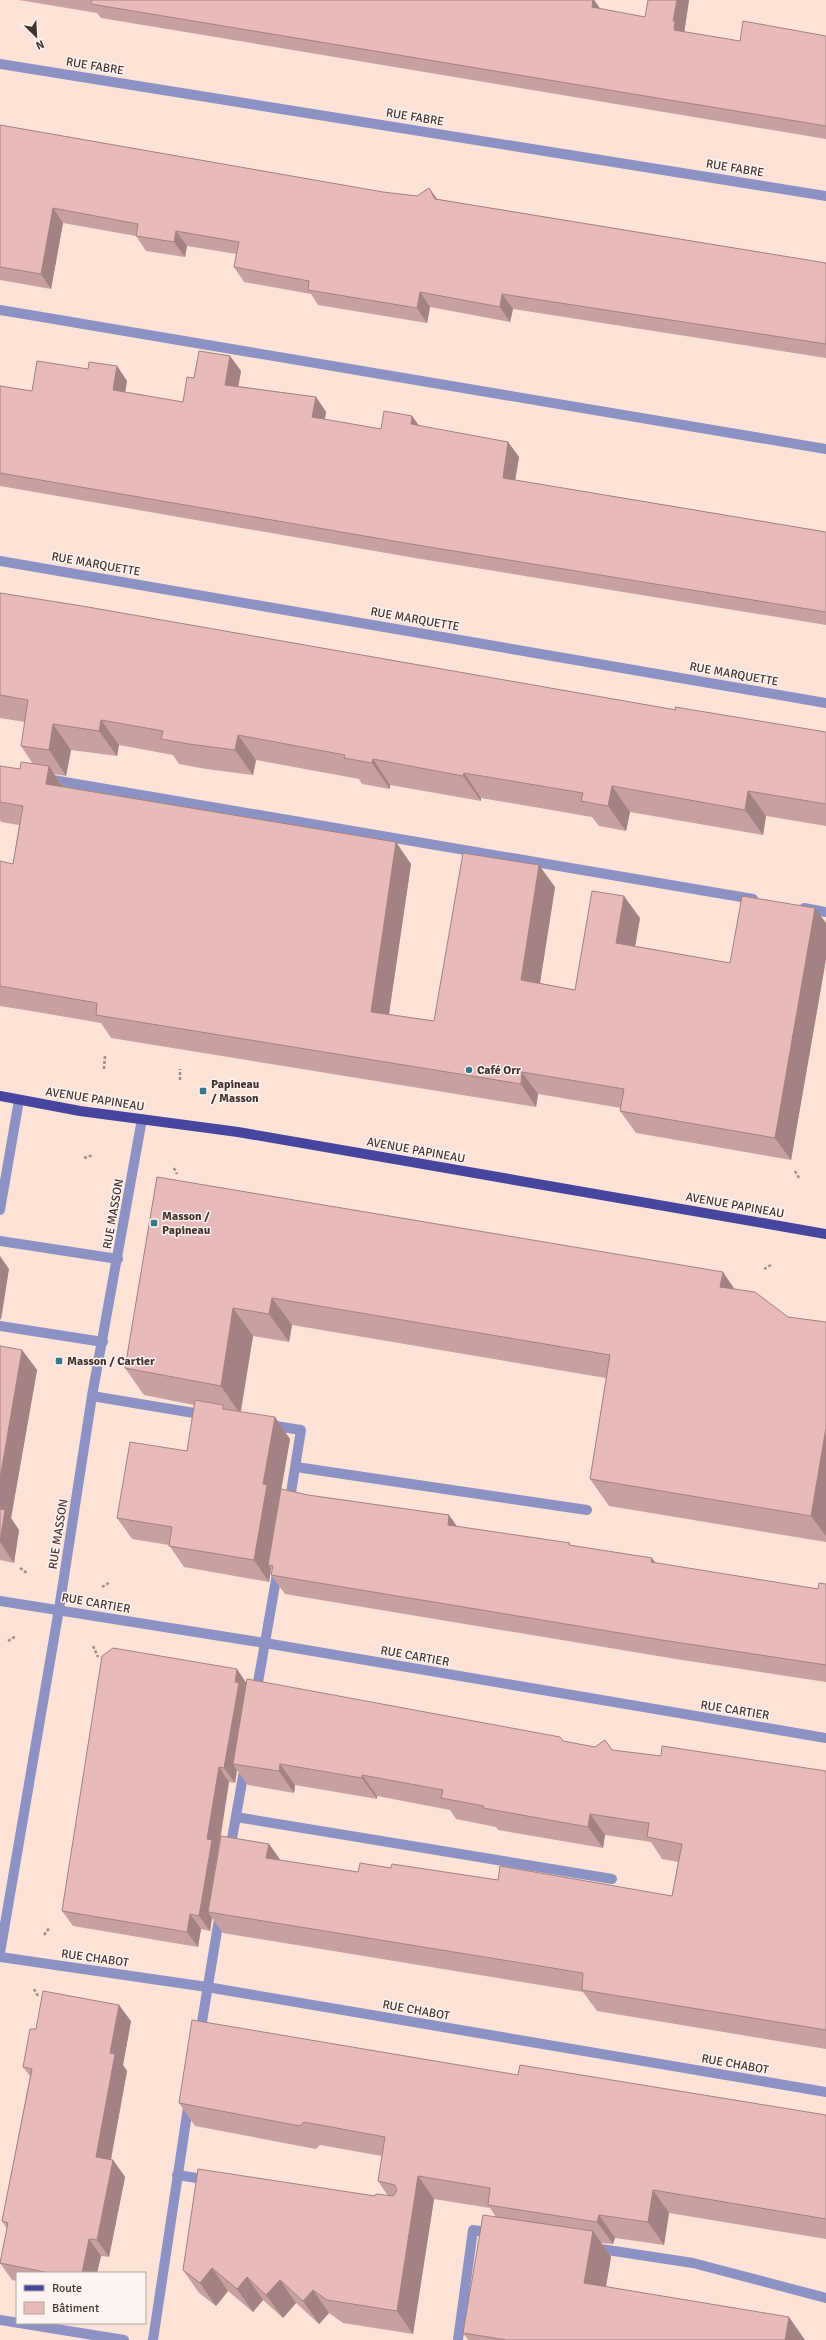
<svg xmlns="http://www.w3.org/2000/svg" width="826" height="2340" viewBox="0 0 826 2340" font-family="Signika,sans-serif">
<style>
.lines{fill:none;stroke-linecap:round;stroke-linejoin:round}
.path{stroke:#a28c84;stroke-width:2.5;stroke-dasharray:3 2;stroke-linecap:butt}
.minor{stroke:#8d92c4;stroke-width:10}
.major{stroke:#47469f;stroke-width:10}
.wall{fill:#c8a09f;fill-rule:evenodd}
.shaded-wall{fill:#a28282}
.building{fill:#e8bab9;stroke:#a28282}
.poi-dot{fill:#36778a;stroke:#fdf3f0;stroke-width:1.5}
.labels{text-anchor:middle;stroke-width:3;stroke-linejoin:round;paint-order:stroke}
.street-label{font-size:12px;fill:#44332d;stroke:#fdf3f0}
.poi-label{font-size:12px;font-weight:bold;fill:#44332d;stroke:#fdf3f0;text-anchor:start}
</style>
<rect width="100%" height="100%" fill="#fde2d8"/>
<g class="lines">
<g class="path">
<polyline points="104,1069 105,1056"/>
<polyline points="180,1080 180,1069"/>
<polyline points="84,1158 93,1155"/>
<polyline points="174,1168 177,1174"/>
<polyline points="795,1171 799,1178"/>
<polyline points="764,1269 771,1265"/>
<polyline points="20,1568 27,1573"/>
<polyline points="102,1587 109,1583"/>
<polyline points="8,1641 16,1636"/>
<polyline points="93,1646 98,1657"/>
<polyline points="44,1935 50,1927"/>
<polyline points="34,1989 38,1996"/>
</g>
<g class="minor">
<polyline points="0,64 826,196"/>
<polyline points="0,310 826,449"/>
<polyline points="0,561 826,703"/>
<polyline points="47,779 753,899"/>
<polyline points="804,908 826,912"/>
<polyline points="0,1210 19,1100"/>
<polyline points="0,1241 118,1259"/>
<polyline points="0,1326 103,1342"/>
<polyline points="92,1396 206,1415"/>
<polyline points="269,1425 301,1430 289,1505"/>
<polyline points="296,1467 587,1510"/>
<polyline points="0,1601 265,1643 826,1738"/>
<polyline points="256,1694 278,1568"/>
<polyline points="236,1817 612,1879"/>
<polyline points="230,1850 245,1765"/>
<polyline points="0,1953 59,1609 92,1396 142,1119"/>
<polyline points="0,1957 207,1987 826,2092"/>
<polyline points="200,2034 220,1913"/>
<polyline points="177,2175 210,2180"/>
<polyline points="594,2248 693,2263 826,2298"/>
<polyline points="0,2320 124,2340"/>
<polyline points="153,2340 189,2101"/>
<polyline points="458,2340 473,2230 493,2233"/>
</g>
<polyline class="major" points="0,1096 80,1111 238,1132 826,1234"/>
</g>
<g class="wall">
<polygon points="19,0 594,0 600,9 645,17 689,0 684,32 740,41 826,36 826,139 101,18 97,13"/>
<polygon points="0,125 383,192 417,196 429,188 437,199 826,263 826,358 513,309 510,322 430,307 427,323 318,305 311,294 244,282 234,267 236,254 187,246 185,257 146,251 136,236 63,223 51,289 0,280"/>
<polygon points="230,356 241,371 238,386 316,397 326,412 325,420 381,429 412,416 419,426 508,442 519,457 515,480 826,532 826,625 415,558 0,486 0,386 32,391 88,369 117,366 127,381 125,392 183,402 194,378"/>
<polygon points="0,593 676,710 826,732 826,826 766,816 763,835 630,812 626,831 599,826 592,817 481,798 481,801 390,785 390,789 362,784 359,779 256,760 253,775 206,769 179,764 173,755 119,745 117,756 71,750 66,776 54,774 63,786 411,864 389,1014 434,1021 555,887 540,983 575,990 640,918 635,946 730,963 826,923 826,959 791,1160 636,1133 620,1111 621,1108 538,1094 536,1107 111,1038 101,1023 37,1012 0,1006 0,861 13,864 19,825 1,822 0,820 0,766 20,769 33,764 21,746 25,722 0,718"/>
<polygon points="157,1177 734,1289 788,1317 826,1322 826,1542 609,1506 590,1479 606,1378 292,1325 289,1342 253,1336 241,1412 290,1439 279,1502 308,1495 449,1515 457,1527 571,1545 656,1563 818,1589 826,1584 826,1682 676,1659 285,1594 271,1575 272,1570 271,1569 269,1582 184,1567 169,1545 132,1539 117,1518 187,1451 194,1405 144,1395 125,1368"/>
<polygon points="0,1346 22,1350 37,1370 11,1518 19,1530 14,1563 0,1560"/>
<path d="M246,1683L563,1741L612,1750L661,1756L826,1771V2049L597,2011L583,1992L223,1933L212,1918L210,1931L201,1929L198,1947L73,1926L62,1911ZM237,1770L248,1785L294,1793L295,1785L377,1799V1796L450,1810L456,1819L496,1827L498,1830L603,1848L605,1835L651,1842L662,1859L678,1862L672,1896L498,1880L391,1868L358,1872L280,1860L269,1844L221,1836L229,1782L235,1783Z"/>
<polygon points="131,2021 123,2065 127,2071 111,2160 113,2160 125,2177 109,2257 101,2256 97,2273 17,2273 17,2281 12,2280 0,2263 7,2229 2,2221 30,2076 23,2067 36,2029"/>
<polygon points="518,2075 826,2115 826,2239 669,2213 664,2245 615,2238 613,2244 601,2243 611,2257 606,2286 805,2340 468,2340 463,2333 496,2217 490,2208 434,2199 413,2334 343,2323 329,2313 319,2324 296,2303 283,2318 263,2300 253,2312 228,2291 216,2306 199,2293 183,2270 375,2196 388,2196 378,2181 382,2156 320,2145 316,2149 195,2126 179,2103"/>
</g>
<g class="shaded-wall">
<polygon points="593,0 594,0 604,14 592,7"/>
<polygon points="677,0 689,0 684,34 674,30 673,21"/>
<polygon points="429,188 440,203 435,199"/>
<polygon points="53,208 63,223 51,289 41,274"/>
<polygon points="176,231 187,246 185,257 174,242"/>
<polygon points="420,292 430,307 427,323 417,308"/>
<polygon points="502,294 513,309 510,322 500,307"/>
<polygon points="230,356 241,371 236,400 225,385"/>
<polygon points="117,366 127,381 123,405 113,390"/>
<polygon points="316,397 326,412 322,433 312,417"/>
<polygon points="412,416 423,431 411,424"/>
<polygon points="508,442 519,457 513,493 503,478"/>
<polygon points="101,720 119,745 117,756 99,731"/>
<polygon points="53,724 71,750 66,776 49,750"/>
<polygon points="238,735 256,760 253,775 235,750"/>
<polygon points="373,759 390,785 390,789 372,763"/>
<polygon points="49,766 64,789 46,784"/>
<polygon points="464,773 481,798 481,801 463,776"/>
<polygon points="612,786 630,812 626,831 608,806"/>
<polygon points="748,791 766,816 763,835 745,810"/>
<polygon points="396,842 411,864 386,1034 371,1012"/>
<polygon points="539,865 555,887 537,1002 521,980"/>
<polygon points="624,896 640,918 632,965 616,943"/>
<polygon points="815,908 826,923 826,959 791,1160 775,1138"/>
<polygon points="522,1072 538,1094 536,1107 521,1084"/>
<polygon points="0,1256 9,1269 1,1320 0,1318"/>
<polygon points="723,1272 742,1300 720,1287"/>
<polygon points="272,1298 292,1325 289,1342 269,1314"/>
<polygon points="233,1308 253,1336 240,1414 221,1386"/>
<polygon points="22,1350 37,1370 11,1518 19,1530 14,1563 0,1542 0,1479"/>
<polygon points="275,1417 290,1439 279,1502 282,1506 268,1565 271,1569 269,1582 254,1560 263,1484"/>
<polygon points="826,1428 826,1536 811,1516"/>
<polygon points="449,1515 463,1535 448,1525"/>
<polygon points="652,1558 666,1578 651,1562"/>
<polygon points="237,1669 247,1684 233,1764 237,1770 235,1783 224,1768"/>
<polygon points="280,1764 295,1785 294,1793 279,1771"/>
<polygon points="219,1767 229,1782 208,1912 212,1918 210,1931 199,1916 207,1839"/>
<polygon points="362,1775 377,1796 377,1799 362,1778"/>
<polygon points="590,1814 605,1835 603,1848 588,1827"/>
<polygon points="269,1844 284,1865 266,1858"/>
<polygon points="190,1914 201,1929 198,1947 187,1932"/>
<polygon points="119,2005 131,2021 123,2065 127,2071 108,2174 96,2157 110,2053"/>
<polygon points="113,2160 125,2177 109,2257 97,2240"/>
<polygon points="418,2176 434,2199 413,2334 397,2311"/>
<polygon points="653,2190 669,2213 664,2245 648,2222"/>
<polygon points="599,2215 615,2238 613,2244 597,2222"/>
<polygon points="593,2231 611,2257 602,2309 584,2283"/>
<polygon points="89,2239 101,2256 97,2273 82,2273"/>
<polygon points="212,2268 228,2291 216,2306 200,2283"/>
<polygon points="247,2277 263,2300 253,2312 237,2289"/>
<polygon points="280,2280 296,2303 283,2318 266,2295"/>
<polygon points="313,2290 329,2313 319,2324 303,2301"/>
<polygon points="789,2317 805,2340 785,2340"/>
</g>
<g class="building">
<polygon points="91,0 593,0 592,7 645,17 648,0 677,0 673,21 675,21 674,30 740,41 743,21 826,36 826,126 91,4"/>
<polygon points="0,125 383,192 417,196 429,188 435,199 826,263 826,344 502,294 500,307 420,292 417,308 308,290 309,281 234,267 239,242 176,231 174,242 136,236 138,224 53,208 41,274 0,267"/>
<polygon points="199,351 230,356 225,385 316,397 312,417 381,429 384,411 412,416 411,424 508,442 503,478 826,532 826,612 405,543 0,473 0,386 32,391 37,361 88,369 89,362 117,366 113,390 183,402 187,377 194,378"/>
<polygon points="0,593 82,606 676,710 675,707 826,732 826,804 748,791 745,810 612,786 608,806 581,801 583,793 464,773 463,776 373,759 372,763 344,758 345,755 238,735 235,750 189,744 161,739 163,731 101,720 99,731 53,724 49,750 21,746 28,700 0,695"/>
<polygon points="21,762 49,766 46,784 396,842 371,1012 434,1021 463,853 539,865 521,980 575,990 592,891 624,896 616,943 730,963 742,896 815,908 775,1138 620,1111 624,1089 522,1072 521,1084 96,1015 97,1003 0,986 0,861 13,864 23,806 0,802 0,766 20,769"/>
<polygon points="157,1177 723,1272 720,1287 755,1292 788,1317 826,1322 826,1428 811,1516 590,1479 610,1355 272,1298 269,1314 233,1308 221,1386 125,1368"/>
<polygon points="0,1346 22,1350 0,1479"/>
<polygon points="195,1400 223,1405 223,1409 275,1417 263,1484 267,1485 254,1560 169,1546 172,1527 117,1518 130,1442 187,1451"/>
<polygon points="281,1489 308,1495 449,1515 448,1525 570,1543 569,1545 652,1558 651,1562 818,1589 819,1583 826,1584 826,1665 662,1640 271,1575 273,1566 268,1565"/>
<polygon points="0,1509 5,1510 0,1542"/>
<polygon points="113,1648 237,1669 235,1682 239,1683 224,1768 219,1767 207,1839 212,1840 199,1916 190,1914 187,1932 62,1911 102,1656"/>
<polygon points="247,1679 560,1737 563,1741 595,1747 605,1740 612,1750 661,1756 662,1746 826,1771 826,2030 582,1990 583,1973 208,1912 221,1836 269,1844 266,1858 358,1872 360,1863 391,1868 392,1864 498,1880 500,1866 672,1896 682,1844 647,1837 649,1823 590,1814 588,1827 483,1808 484,1806 441,1798 443,1790 362,1775 362,1778 280,1764 279,1771 233,1764"/>
<polygon points="43,1991 119,2005 110,2053 115,2054 96,2157 113,2160 97,2240 89,2239 82,2273 50,2273 0,2263 8,2223 2,2221 32,2069 23,2067 30,2029 36,2029"/>
<polygon points="192,2020 518,2075 520,2065 826,2115 826,2219 653,2190 648,2222 599,2215 597,2222 488,2205 490,2188 418,2176 397,2311 327,2300 313,2290 303,2301 280,2280 266,2295 247,2277 237,2289 212,2268 200,2283 183,2270 198,2169 375,2196 376,2194 393,2196 397,2191 395,2185 378,2181 385,2137 304,2122 300,2126 179,2103"/>
<polygon points="483,2215 593,2231 584,2283 789,2317 785,2340 507,2340 463,2333"/>
</g>
<g class="poi-dot">
<circle cx="469" cy="1070" r="4"/>
<rect x="199" y="1087" width="8" height="8" rx="2"/>
<rect x="150" y="1219" width="8" height="8" rx="2"/>
<rect x="55" y="1357" width="8" height="8" rx="2"/>
</g>
<g class="labels">
<g class="street-label">
<text transform="translate(95 66) rotate(9)" y="4">RUE FABRE</text>
<text transform="translate(415 117) rotate(9)" y="4">RUE FABRE</text>
<text transform="translate(735 168) rotate(9)" y="4">RUE FABRE</text>
<text transform="translate(96 564) rotate(10)" y="4">RUE MARQUETTE</text>
<text transform="translate(415 619) rotate(10)" y="4">RUE MARQUETTE</text>
<text transform="translate(734 674) rotate(10)" y="4">RUE MARQUETTE</text>
<text transform="translate(95 1099) rotate(9)" y="4">AVENUE PAPINEAU</text>
<text transform="translate(416 1150) rotate(10)" y="4">AVENUE PAPINEAU</text>
<text transform="translate(735 1205) rotate(10)" y="4">AVENUE PAPINEAU</text>
<text transform="translate(113 1214) rotate(-80)" y="4">RUE MASSON</text>
<text transform="translate(58 1534) rotate(-81)" y="4">RUE MASSON</text>
<text transform="translate(96 1603) rotate(10)" y="4">RUE CARTIER</text>
<text transform="translate(415 1656) rotate(10)" y="4">RUE CARTIER</text>
<text transform="translate(735 1710) rotate(9)" y="4">RUE CARTIER</text>
<text transform="translate(95 1958) rotate(8)" y="4">RUE CHABOT</text>
<text transform="translate(416 2010) rotate(10)" y="4">RUE CHABOT</text>
<text transform="translate(735 2064) rotate(10)" y="4">RUE CHABOT</text>
</g>
<g class="poi-label">
<text x="477" y="1074">Café Orr</text>
<text x="211" y="1088">Papineau<tspan x="211" dy="14">/ Masson</tspan></text>
<text x="162" y="1220">Masson /<tspan x="162" dy="14">Papineau</tspan></text>
<text x="67" y="1365">Masson / Cartier</text>
</g>
</g>
<rect x="16" y="2272" width="130" height="52" fill="#fdf3f0" stroke="#b3a6a2"/>
<rect x="24" y="2285" width="20" height="6" fill="#47469f" stroke="#b3a6a2"/>
<text x="52" y="2292" font-size="12" fill="#44332d">Route</text>
<rect x="24" y="2302" width="20" height="12" fill="#e8bab9" stroke="#b3a6a2"/>
<text x="52" y="2312" font-size="12" fill="#44332d">Bâtiment</text>
<g transform="translate(36 36) rotate(156)" stroke="#fdf3f0" stroke-width="3" paint-order="stroke">
<path d="M0-3L7 15L0 10L-7 15Z" fill="#44332d"/>
<text y="-6" font-size="11" font-weight="bold" text-anchor="middle" fill="#44332d">N</text>
</g>
</svg>
